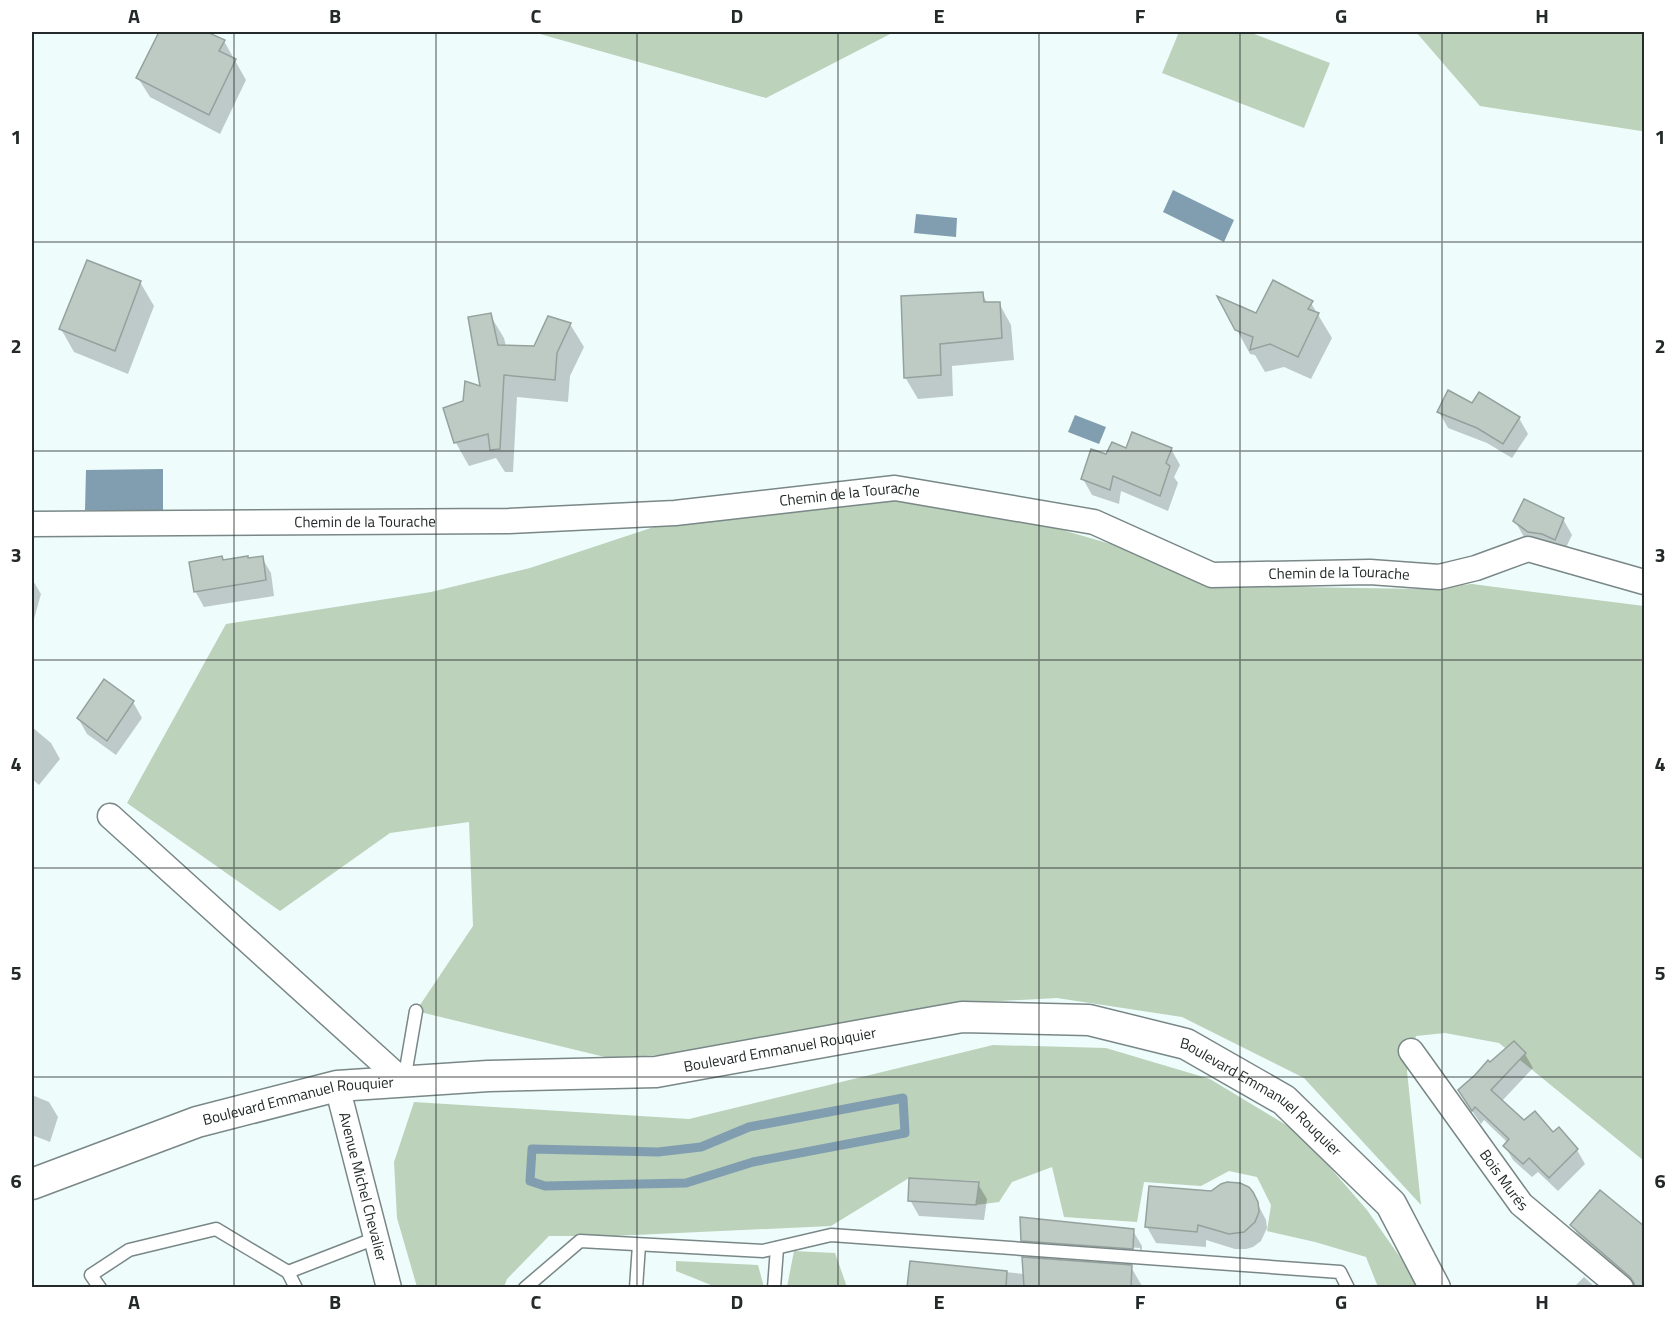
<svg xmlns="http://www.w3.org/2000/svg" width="1676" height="1319" viewBox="0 0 1676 1319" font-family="'Titillium Web',sans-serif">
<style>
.green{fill:#bcd2bb}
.water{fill:#819eb0}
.shadow{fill:#0003;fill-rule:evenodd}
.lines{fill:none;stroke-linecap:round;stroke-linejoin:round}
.stream{stroke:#819eb0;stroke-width:9}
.building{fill:#becbc5;stroke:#95a19c;stroke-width:1.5}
.service-casing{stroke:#798786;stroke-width:15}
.minor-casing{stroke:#798786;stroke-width:27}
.tertiary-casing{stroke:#798786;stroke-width:33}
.service{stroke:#fff;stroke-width:12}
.minor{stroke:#fff;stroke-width:24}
.tertiary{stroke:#fff;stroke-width:30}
.grid{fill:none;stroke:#242a2a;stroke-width:1.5;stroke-opacity:0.55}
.labels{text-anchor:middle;stroke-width:6;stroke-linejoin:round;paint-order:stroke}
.street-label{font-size:15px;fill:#242a2a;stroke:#fff}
.neatline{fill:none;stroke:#242a2a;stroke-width:2}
.grid-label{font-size:20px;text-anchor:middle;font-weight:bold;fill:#242a2a}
</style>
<rect width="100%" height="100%" fill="#eefdfc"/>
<g class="green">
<polygon points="533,32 894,32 766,98"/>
<polygon points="1179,32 1249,32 1330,63 1304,128 1162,73"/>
<polygon points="1416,32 1644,32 1644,130 1641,131 1480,106"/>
<polygon points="861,496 950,498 1118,546 1243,586 1419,589 1472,584 1644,606 1644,1161 1499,1043 1445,1033 1416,1036 1407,1071 1421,1205 1304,1078 1182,1017 1057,998 945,1004 677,1054 609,1058 416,1011 473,926 469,822 390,833 280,911 127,803 226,624 431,592 530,568 684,517"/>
<polygon points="993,1045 1106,1048 1210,1079 1301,1134 1367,1210 1421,1287 1378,1287 1366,1257 1315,1242 1267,1231 1271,1205 1257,1177 1229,1171 1201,1186 1144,1182 1137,1222 1064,1217 1052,1167 1012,1182 999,1202 976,1205 979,1181 909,1178 831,1226 613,1236 549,1236 507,1279 504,1287 417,1287 397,1218 394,1162 414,1102 689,1119"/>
<polygon points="794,1251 835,1253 847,1287 787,1287"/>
<polygon points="676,1261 758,1265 764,1287 716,1287 676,1271"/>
</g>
<g class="water">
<polygon points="1173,190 1234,220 1224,242 1163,212"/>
<polygon points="916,214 957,218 956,237 914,233"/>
<polygon points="1075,415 1106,427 1099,444 1068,432"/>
<polygon points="163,469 163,510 85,510 86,470"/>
</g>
<g class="shadow">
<polygon points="161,32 202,32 224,41 246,80 220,134 150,97 138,78"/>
<polygon points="140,282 154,306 128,374 74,352 61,329"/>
<polygon points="982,294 988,304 999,303 1011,325 1014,360 952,366 953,396 918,399 905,377"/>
<polygon points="1311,303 1332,338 1311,379 1284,367 1265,372 1255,355 1250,354 1237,330 1257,315"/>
<polygon points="490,315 504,338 506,346 535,347 570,324 584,347 570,376 568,402 517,397 513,472 505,472 496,458 469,466 456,443 445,409 465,403 482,388"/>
<polygon points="1472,405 1519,418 1528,434 1512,458 1487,443 1448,428 1439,412"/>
<polygon points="1171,449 1180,465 1174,477 1178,483 1168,511 1121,491 1119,504 1092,495 1083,479 1107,456 1127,450"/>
<polygon points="1563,519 1572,535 1563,554 1539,547 1524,537 1515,521"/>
<polygon points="262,558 271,573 274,596 204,607 195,591 223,561"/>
<polygon points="32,579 41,594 32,626"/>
<polygon points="133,702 142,718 116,755 87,734 78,718"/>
<polygon points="32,727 51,743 60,759 39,785 32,779"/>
<polygon points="1525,1054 1533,1068 1502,1101 1524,1122 1553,1134 1559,1129 1577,1150 1585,1164 1558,1191 1538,1172 1532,1177 1513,1160 1505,1146 1508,1143 1484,1120 1481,1124 1468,1105 1490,1064"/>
<polygon points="32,1095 49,1102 58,1117 50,1142 32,1135"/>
<polygon points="978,1184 987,1199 984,1220 919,1216 910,1200"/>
<polygon points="1211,1193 1252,1193 1266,1220 1267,1228 1261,1241 1253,1247 1246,1249 1235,1249 1206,1240 1206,1247 1156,1243 1147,1227"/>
<polygon points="1625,1215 1644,1229 1644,1288 1629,1288 1586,1249 1572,1225"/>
<path d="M1021,1218L1133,1231L1142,1246L1141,1264L1032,1256L1023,1240ZM1028,1240L1140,1248V1251L1028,1243Z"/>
<polygon points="911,1263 1025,1274 1131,1267 1142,1286 1158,1288 909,1288"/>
<polygon points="1584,1277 1596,1288 1573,1288"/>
</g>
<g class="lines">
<polygon class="stream" points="903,1098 905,1133 753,1162 686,1183 545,1186 530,1181 532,1149 658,1152 701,1147 749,1127"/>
</g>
<g class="building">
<polygon points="159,32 207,32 225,40 219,51 236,59 209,115 136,78"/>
<polygon points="87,260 141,281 115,351 59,329"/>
<polygon points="1273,280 1313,301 1308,309 1319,313 1298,357 1270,344 1250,350 1253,337 1235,330 1217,296 1256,313"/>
<polygon points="983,292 984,302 1000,302 1002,338 940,344 941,375 904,378 901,296"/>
<polygon points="491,313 498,345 534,346 548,316 571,323 557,353 555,380 504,375 500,449 490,450 488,434 454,443 443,408 463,401 465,381 480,386 468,317"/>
<polygon points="1448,390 1472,403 1479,392 1520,417 1503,444 1477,428 1437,412"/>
<polygon points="1132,432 1172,448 1166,463 1170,466 1160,496 1113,476 1110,490 1081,479 1091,449 1106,454 1112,442 1126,448"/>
<polygon points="1524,499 1564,518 1555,540 1542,534 1528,532 1513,521"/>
<polygon points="222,556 223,560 248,556 248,558 263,556 266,580 194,592 189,562"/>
<polygon points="104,679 134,701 107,741 77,718"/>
<polygon points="1514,1041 1526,1053 1491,1090 1524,1120 1535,1111 1553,1132 1559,1127 1578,1149 1549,1178 1529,1158 1523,1164 1503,1146 1509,1139 1475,1107 1472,1111 1458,1090 1475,1075 1488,1060 1490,1062"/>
<polygon points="909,1178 979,1182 976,1205 908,1201"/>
<polygon points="1227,1182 1240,1183 1249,1187 1253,1192 1258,1202 1259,1212 1255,1222 1244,1232 1229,1234 1198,1225 1197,1232 1145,1227 1149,1186 1211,1191 1221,1184"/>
<polygon points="1600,1190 1644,1226 1644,1287 1635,1287 1634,1283 1630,1277 1570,1225"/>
<polygon points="1020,1217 1134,1229 1133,1249 1021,1241"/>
<polygon points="1022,1257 1132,1265 1131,1287 1024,1287"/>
<polygon points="910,1261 1007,1271 1006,1287 907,1287"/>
</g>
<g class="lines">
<g class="service-casing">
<g id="service">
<polyline points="404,1081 416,1011"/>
<polyline points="288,1272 376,1238"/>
<polyline points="100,1288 91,1275 129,1250 216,1229 288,1272 296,1288"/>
<polyline points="525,1288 580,1241 763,1251 831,1235 1340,1272 1348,1288"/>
<polyline points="636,1288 639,1245"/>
<polyline points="774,1288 777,1248"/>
</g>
</g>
<g class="minor-casing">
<g id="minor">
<path id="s1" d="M32,524L509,521L675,513L895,488L1094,522L1212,575L1370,572L1439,577L1476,568L1528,549L1644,582"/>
<polyline points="110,816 404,1082"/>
<path id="s2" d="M1411,1051L1521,1204L1621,1288"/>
<path id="s3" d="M337,1086L389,1288"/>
</g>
</g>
<g class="tertiary-casing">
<g id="tertiary">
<path id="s4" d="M32,1184L197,1122L337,1086L488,1076L656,1072L962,1017L1089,1020L1186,1044L1284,1100L1391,1204L1435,1288"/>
</g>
</g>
<use href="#service" class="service"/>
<use href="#minor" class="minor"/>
<use href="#tertiary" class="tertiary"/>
</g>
<path class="grid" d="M234,32V1288M436,32V1288M637,32V1288M838,32V1288M1039,32V1288M1240,32V1288M1442,32V1288M32,242H1644M32,451H1644M32,660H1644M32,868H1644M32,1077H1644"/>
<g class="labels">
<g class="street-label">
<text dy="5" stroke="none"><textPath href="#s1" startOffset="819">Chemin de la Tourache</textPath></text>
<text dy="5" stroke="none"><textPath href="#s1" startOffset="333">Chemin de la Tourache</textPath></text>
<text dy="5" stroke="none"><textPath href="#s1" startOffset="1323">Chemin de la Tourache</textPath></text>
<text dy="5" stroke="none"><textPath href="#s4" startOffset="766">Boulevard Emmanuel Rouquier</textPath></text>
<text dy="5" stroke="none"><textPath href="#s4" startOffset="1270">Boulevard Emmanuel Rouquier</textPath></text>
<text dy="5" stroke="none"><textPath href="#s4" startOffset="280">Boulevard Emmanuel Rouquier</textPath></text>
<text dy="5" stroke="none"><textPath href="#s2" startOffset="159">Bois Murés</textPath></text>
<text dy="5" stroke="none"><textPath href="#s3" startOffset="104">Avenue Michel Chevalier</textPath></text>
</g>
</g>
<rect width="1676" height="1319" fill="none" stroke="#ffffff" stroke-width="66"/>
<rect x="33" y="33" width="1610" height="1253" class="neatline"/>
<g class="grid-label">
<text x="134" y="23">A</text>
<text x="335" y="23">B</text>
<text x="536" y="23">C</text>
<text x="737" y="23">D</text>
<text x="939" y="23">E</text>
<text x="1140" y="23">F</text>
<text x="1341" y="23">G</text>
<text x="1542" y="23">H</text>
<text x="16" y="144">1</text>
<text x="1660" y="144">1</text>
<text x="16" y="353">2</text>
<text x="1660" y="353">2</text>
<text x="16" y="562">3</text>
<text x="1660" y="562">3</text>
<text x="16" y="771">4</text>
<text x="1660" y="771">4</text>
<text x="16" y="980">5</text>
<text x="1660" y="980">5</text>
<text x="16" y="1188">6</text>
<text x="1660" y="1188">6</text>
<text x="134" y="1309">A</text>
<text x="335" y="1309">B</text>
<text x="536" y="1309">C</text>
<text x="737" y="1309">D</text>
<text x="939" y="1309">E</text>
<text x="1140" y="1309">F</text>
<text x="1341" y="1309">G</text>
<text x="1542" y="1309">H</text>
</g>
</svg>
